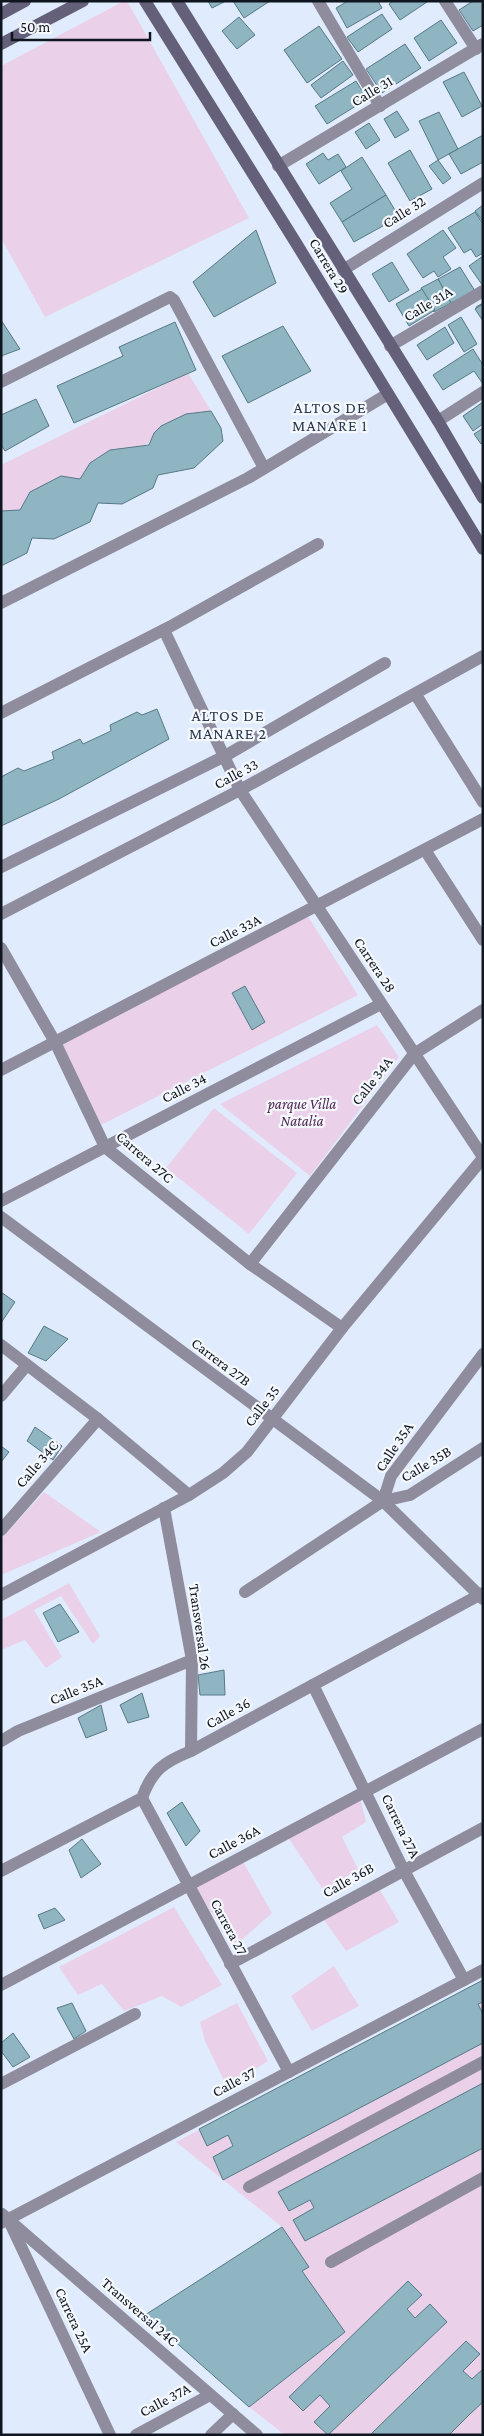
<svg xmlns="http://www.w3.org/2000/svg" width="484" height="2436" viewBox="0 0 484 2436" font-family="'Crimson Pro',serif">
<style>
.green{fill:#ead1e9}
.building{fill:#8fb4c2;stroke:#567987}
.lines{fill:none;stroke-linecap:round;stroke-linejoin:round}
.minor{stroke:#8f8c9e;stroke-width:12}
.secondary{stroke:#646079;stroke-width:12}
.labels{text-anchor:middle;stroke-width:4.5;stroke-linejoin:round;paint-order:stroke}
.street-label{font-size:15px;fill:#0f1620;stroke:#f5f9fe}
.park-label{font-size:15px;font-style:italic;fill:#522751;stroke:#f5f9fe}
.neighbourhood-label{font-size:16px;letter-spacing:1px;fill:#29384e;stroke:#f5f9fe}
</style>
<rect width="100%" height="100%" fill="#e0ecfd"/>
<g class="green">
<polygon points="124,1 127,1 249,218 45,317 1,238 1,66"/>
<polygon points="188,373 211,411 1,519 1,465"/>
<polygon points="302,907 358,995 99,1126 56,1045"/>
<polygon points="377,1025 399,1057 310,1176 220,1104"/>
<polygon points="214,1108 297,1173 249,1234 166,1168"/>
<polygon points="44,1492 101,1532 1,1575 1,1539"/>
<polygon points="69,1583 100,1636 93,1644 61,1596 34,1610 62,1657 46,1668 25,1640 1,1650 1,1620"/>
<polygon points="359,1794 366,1822 342,1837 358,1869 324,1891 285,1833"/>
<polygon points="242,1860 272,1913 235,1946 195,1889"/>
<polygon points="377,1885 399,1922 346,1951 324,1920"/>
<polygon points="174,1907 222,1985 181,2007 162,1996 124,2011 102,1984 78,1995 59,1967"/>
<polygon points="334,1966 359,2006 312,2031 291,1996"/>
<polygon points="483,1980 483,2435 285,2435 249,2407 207,2277 282,2227 176,2142"/>
<polygon points="237,2003 268,2061 227,2087 205,2041 200,2022"/>
</g>
<g class="building">
<polygon points="208,1 226,1 212,8"/>
<polygon points="233,1 270,1 244,18"/>
<polygon points="348,1 378,1 382,8 347,28 336,8"/>
<polygon points="393,1 427,1 427,2 400,20 389,4"/>
<polygon points="473,1 483,1 483,25 473,31 459,10"/>
<polygon points="382,14 392,29 358,52 347,37"/>
<polygon points="239,17 255,35 237,49 222,31"/>
<polygon points="441,20 457,43 429,61 414,38"/>
<polygon points="319,26 342,59 307,83 284,50"/>
<polygon points="405,44 421,68 382,93 366,69"/>
<polygon points="343,61 353,75 321,98 311,85"/>
<polygon points="464,72 482,106 462,117 443,82"/>
<polygon points="356,81 367,99 327,124 315,106"/>
<polygon points="397,111 409,130 395,138 384,119"/>
<polygon points="439,112 458,149 438,160 419,121"/>
<polygon points="369,123 380,140 366,149 355,132"/>
<polygon points="483,135 483,162 461,174 449,154"/>
<polygon points="410,150 432,189 410,201 388,163"/>
<polygon points="323,153 328,160 338,154 346,167 319,184 306,164"/>
<polygon points="362,157 386,195 342,222 330,203 352,189 341,171"/>
<polygon points="438,160 451,178 443,184 429,166"/>
<polygon points="386,195 399,217 354,242 342,222"/>
<polygon points="483,205 483,221 475,211"/>
<polygon points="475,212 483,224 483,253 476,257 471,249 464,253 448,228"/>
<polygon points="256,230 276,283 214,317 193,282"/>
<polygon points="443,230 456,248 443,257 451,269 438,277 434,271 423,278 407,254"/>
<polygon points="483,256 483,286 469,266"/>
<polygon points="392,262 409,290 389,302 372,274"/>
<polygon points="460,267 475,291 451,303 438,279"/>
<polygon points="438,279 451,303 434,312 421,288"/>
<polygon points="422,289 435,310 409,326 396,304"/>
<polygon points="483,303 483,317 476,307"/>
<polygon points="483,304 483,321 475,309"/>
<polygon points="461,317 477,344 464,352 448,325"/>
<polygon points="1,320 20,349 1,356"/>
<polygon points="175,322 196,370 74,423 57,386 123,356 119,347"/>
<polygon points="283,326 311,371 248,403 222,356"/>
<polygon points="445,327 454,343 427,360 417,345"/>
<polygon points="473,349 483,365 483,384 474,371 443,390 433,375"/>
<polygon points="36,399 49,426 5,451 1,444 1,415"/>
<polygon points="483,402 483,424 473,431 463,416"/>
<polygon points="211,411 221,428 223,441 194,468 158,475 153,488 122,504 98,503 90,522 54,539 32,538 27,553 1,566 1,511 20,510 30,492 61,476 80,479 90,463 110,450 149,445 154,433 161,426 186,414"/>
<polygon points="483,428 483,443 481,444 474,434"/>
<polygon points="157,709 169,739 59,799 1,826 1,777 18,768 24,771 54,759 52,752 80,739 83,744 111,731 110,725 137,712 142,715"/>
<polygon points="245,986 265,1022 252,1030 232,993"/>
<polygon points="1,1292 15,1302 1,1323"/>
<polygon points="44,1326 68,1339 46,1361 28,1353"/>
<polygon points="35,1427 62,1446 53,1460 27,1441"/>
<polygon points="1,1446 9,1452 1,1462"/>
<polygon points="60,1604 79,1632 58,1642 43,1613"/>
<polygon points="224,1670 225,1695 200,1695 198,1675"/>
<polygon points="142,1693 149,1717 128,1723 120,1705"/>
<polygon points="101,1705 107,1730 86,1738 78,1718"/>
<polygon points="182,1802 200,1831 186,1846 167,1813"/>
<polygon points="82,1839 101,1864 81,1878 69,1850"/>
<polygon points="55,1908 65,1920 44,1929 38,1915"/>
<polygon points="483,1980 483,2002 478,2004 483,2014 483,2043 223,2180 213,2157 233,2146 228,2135 207,2146 199,2129"/>
<polygon points="72,2003 86,2031 74,2039 57,2008"/>
<polygon points="13,2033 30,2057 13,2067 1,2051 1,2043"/>
<polygon points="483,2083 483,2148 305,2241 293,2220 314,2208 310,2200 289,2211 278,2192"/>
<polygon points="282,2227 309,2267 302,2271 345,2332 249,2407 145,2315"/>
<polygon points="408,2281 422,2295 407,2309 415,2318 430,2304 447,2322 328,2435 314,2422 330,2406 320,2395 303,2411 289,2397"/>
<polygon points="466,2341 480,2354 463,2371 472,2379 483,2369 483,2402 470,2414 449,2435 370,2435"/>
</g>
<g class="lines">
<g class="minor">
<polyline points="318,1 380,106"/>
<polyline points="445,1 476,49"/>
<polyline points="278,166 483,44"/>
<polyline points="343,270 483,183"/>
<polyline points="390,346 483,291"/>
<polyline points="1,382 170,297 174,300 264,468"/>
<polyline points="438,421 483,392"/>
<polyline points="1,603 248,478 388,394"/>
<polyline points="164,630 240,790 483,1157"/>
<polyline points="416,695 483,802"/>
<polyline points="1,713 173,625 318,544"/>
<polyline points="425,850 483,940"/>
<polyline points="1,867 225,756 385,663"/>
<polyline points="1,914 240,790 483,656"/>
<polyline points="1,948 55,1042 105,1147 250,1264 342,1328"/>
<polyline points="1,1070 483,819"/>
<polyline points="1,1201 381,1004"/>
<polyline points="1,1217 383,1501 483,1599"/>
<polyline points="250,1264 414,1054 483,1010"/>
<polyline points="1,1345 98,1419 189,1495"/>
<polyline points="1,1396 27,1365"/>
<polyline points="383,1501 410,1495 483,1448"/>
<polyline points="164,1508 192,1660 191,1751"/>
<polyline points="1,1530 98,1419"/>
<polyline points="245,1592 383,1501 391,1476 483,1354"/>
<polyline points="1,1595 189,1495 223,1473 247,1452 342,1328 483,1158"/>
<polyline points="313,1685 403,1869 464,1980"/>
<polyline points="1,1741 18,1731 192,1660"/>
<polyline points="142,1798 289,2072"/>
<path d="M1,1871L142,1798C152,1770 164,1762 191,1751L483,1593"/>
<polyline points="230,1964 483,1828"/>
<polyline points="1,1985 483,1729"/>
<polyline points="1,2084 135,2014"/>
<polyline points="249,2187 483,2062"/>
<polyline points="2,2214 257,2435"/>
<polyline points="1,2223 483,1970"/>
<polyline points="10,2223 110,2435"/>
<polyline points="331,2262 483,2178"/>
<polyline points="136,2435 210,2395"/>
<polyline points="211,2435 233,2414"/>
</g>
<g class="secondary">
<polyline points="145,1 296,243 483,549"/>
<polyline points="177,1 438,421 483,498"/>
<polyline points="1,14 25,1"/>
<polyline points="1,44 83,1"/>
</g>
</g>
<g class="labels">
<g class="street-label">
<text transform="translate(372 91) rotate(-31)" y="5">Calle 31</text>
<text transform="translate(404 212) rotate(-32)" y="5">Calle 32</text>
<text transform="translate(329 266) rotate(59)" y="5">Carrera 29</text>
<text transform="translate(428 304) rotate(-31)" y="5">Calle 31A</text>
<text transform="translate(236 774) rotate(-28)" y="5">Calle 33</text>
<text transform="translate(235 931) rotate(-27)" y="5">Calle 33A</text>
<text transform="translate(375 965) rotate(56)" y="5">Carrera 28</text>
<text transform="translate(372 1081) rotate(-52)" y="5">Calle 34A</text>
<text transform="translate(184 1088) rotate(-27)" y="5">Calle 34</text>
<text transform="translate(145 1157) rotate(41)" y="5">Carrera 27C</text>
<text transform="translate(221 1362) rotate(37)" y="5">Carrera 27B</text>
<text transform="translate(262 1406) rotate(-52)" y="5">Calle 35</text>
<text transform="translate(394 1447) rotate(-56)" y="5">Calle 35A</text>
<text transform="translate(37 1464) rotate(-49)" y="5">Calle 34C</text>
<text transform="translate(426 1464) rotate(-31)" y="5">Calle 35B</text>
<text transform="translate(200 1627) rotate(82)" y="5">Transversal 26</text>
<text transform="translate(76 1690) rotate(-22)" y="5">Calle 35A</text>
<text transform="translate(228 1713) rotate(-29)" y="5">Calle 36</text>
<text transform="translate(401 1826) rotate(64)" y="5">Carrera 27A</text>
<text transform="translate(234 1842) rotate(-28)" y="5">Calle 36A</text>
<text transform="translate(348 1880) rotate(-29)" y="5">Calle 36B</text>
<text transform="translate(229 1927) rotate(62)" y="5">Carrera 27</text>
<text transform="translate(234 2082) rotate(-28)" y="5">Calle 37</text>
<text transform="translate(140 2312) rotate(41)" y="5">Transversal 24C</text>
<text transform="translate(74 2320) rotate(65)" y="5">Carrera 25A</text>
<text transform="translate(165 2400) rotate(-28)" y="5">Calle 37A</text>
</g>
<g class="park-label">
<text x="302" y="1109">parque Villa<tspan x="302" dy="17">Natalia</tspan></text>
</g>
<g class="neighbourhood-label">
<text x="330" y="413">ALTOS DE<tspan x="330" dy="18">MANARE 1</tspan></text>
<text x="228" y="721">ALTOS DE<tspan x="228" dy="18">MANARE 2</tspan></text>
</g>
</g>
<rect width="484" height="2436" fill="none" stroke="#0f1620" stroke-width="5"/>
<path d="M12 32v8h138v-8" fill="none" stroke="#0f1620" stroke-width="2.5"/>
<text x="20" y="32" font-size="15" fill="#0f1620" stroke="#f5f9fe" stroke-width="4" paint-order="stroke">50 m</text>
</svg>
